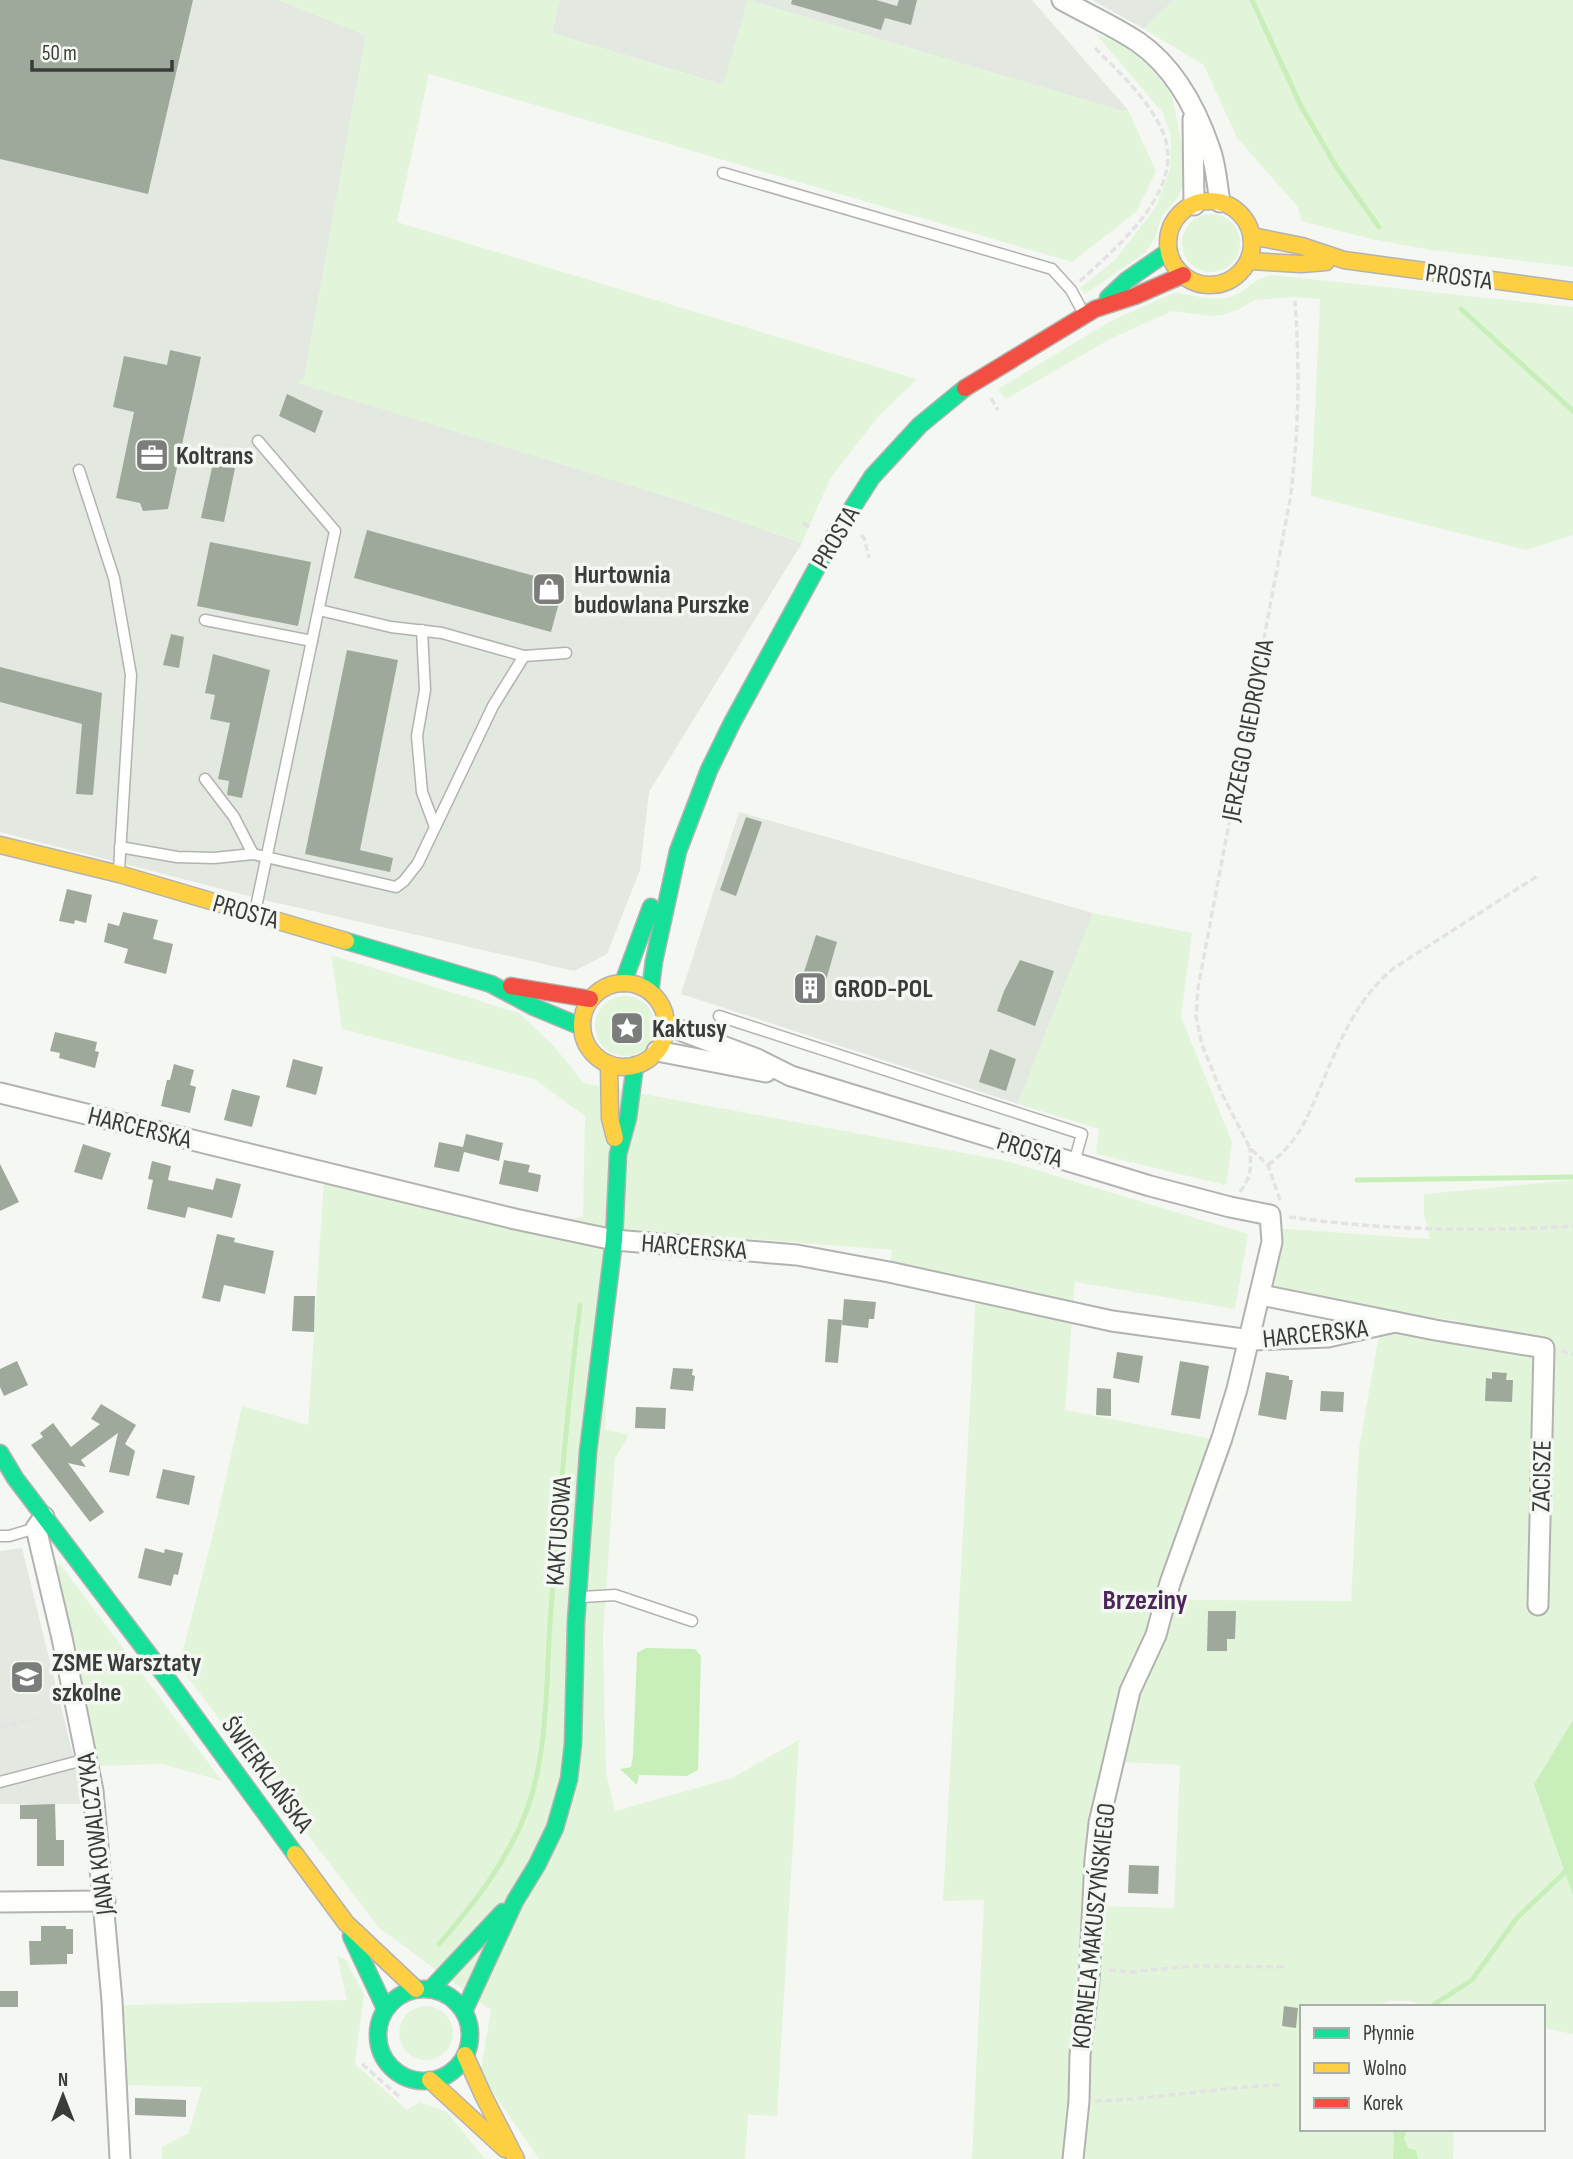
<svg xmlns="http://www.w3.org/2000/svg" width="1573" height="2159" viewBox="0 0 1573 2159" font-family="'Sofia Sans Condensed',sans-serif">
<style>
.built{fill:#e3e9e0}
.green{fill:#e2f5db;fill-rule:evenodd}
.water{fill:#c8eeba}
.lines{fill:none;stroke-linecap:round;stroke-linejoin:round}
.stream{stroke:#c8eeba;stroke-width:5}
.building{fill:#9fa99b}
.lane-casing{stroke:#b2b3b1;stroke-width:13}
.street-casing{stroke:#b2b3b1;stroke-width:23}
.fast-casing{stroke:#b2b3b1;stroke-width:19}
.slow-casing{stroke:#b2b3b1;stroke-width:19}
.jam-casing{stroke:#b2b3b1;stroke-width:19}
.path{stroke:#e3e3e3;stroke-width:3.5;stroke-dasharray:7 3.5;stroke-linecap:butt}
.lane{stroke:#fefefd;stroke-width:10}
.street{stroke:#fefefd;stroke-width:19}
.fast{stroke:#16e098;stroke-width:16}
.slow{stroke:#ffcf43;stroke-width:16}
.jam{stroke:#f24e42;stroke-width:16}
.labels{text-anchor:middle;stroke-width:7;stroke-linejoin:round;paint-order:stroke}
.street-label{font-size:26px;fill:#3a3c39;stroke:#f4f8f2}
.poi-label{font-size:26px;font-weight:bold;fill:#3a3c39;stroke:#f4f8f2;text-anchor:start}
.neighbourhood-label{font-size:28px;font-weight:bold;fill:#4e255a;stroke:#f4f8f2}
</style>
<rect width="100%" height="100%" fill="#f5f7f3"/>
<g class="built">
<polygon points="0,0 278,0 366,35 304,379 298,382 688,503 802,543 649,792 640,870 607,954 574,971 273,902 0,832"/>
<polygon points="560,0 1032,0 1128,110 1122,111 748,0 724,85 552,33"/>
<polygon points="1092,0 1174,0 1144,29"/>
<polygon points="739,812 1093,913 1018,1104 681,994"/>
<polygon points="22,1548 85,1804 0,1804 0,1551"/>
</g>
<g class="green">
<polygon points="278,0 560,0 552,33 723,85 748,0 1122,111 1128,110 1156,171 1136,212 1072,262 429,74 397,222 917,379 877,418 830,479 802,543 688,503 297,383 304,379 366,35"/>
<polygon points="1174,0 1573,0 1573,267 1431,250 1371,239 1301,221 1298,207 1237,138 1204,65 1144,29"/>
<polygon points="1096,34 1121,44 1146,63 1171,91 1182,146 1183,185 1178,197 1162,216 1155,238 1145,253 1085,294 1080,288 1114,261 1156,207 1170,170 1171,135 1163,113"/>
<circle cx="1211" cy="243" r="29"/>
<path d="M1272,275L1573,307V535L1526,550L1311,496L1320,299L1294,297L1255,300L1237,310L1222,315L1208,316L1172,311L1110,339L1006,399L998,389L1109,322L1173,293C1194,294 1212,303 1233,296C1248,291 1255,277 1272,275Z"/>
<polygon points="1093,913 1192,933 1181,1017 1232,1142 1226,1185 1096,1154 1099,1129 1018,1104"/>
<path d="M331,955L519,1013L553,1045L584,1083L1007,1161L1248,1234L1235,1309L1075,1282L1065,1410L1233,1443L1177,1600L1351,1601L1359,1448L1381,1324L1395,1322L1469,1348L1458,1321L1382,1311L1272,1287L1273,1228L1430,1239L1424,1215V1194L1573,1180V1720L1534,1784L1573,1896V2034L1543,2028V2007H1430L1409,2001H1388L1376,2007H1302V2129H1383L1394,2133L1393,2159H972L984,1900L943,1901L976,1292L896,1285L889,1272L892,1250L611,1228L605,1429L629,1435L615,1458L603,1637L606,1772L615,1811L732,1778L799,1740L777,2116L748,2115L745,2159H539L480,2074L491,2010L379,1928L179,1666L215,1526L242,1406L308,1425L324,1178L531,1225L583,1217L585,1116L534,1079L342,1029ZM1121,1762L1180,1765L1174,1908L1099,1906L1105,1820Z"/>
<circle cx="625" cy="1026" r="30"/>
<polygon points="60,1564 222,1781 162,1764 97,1766 54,1567"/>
<polygon points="337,1955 346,1960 364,1995 355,2064 407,2110 419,2102 447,2112 485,2159 162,2159 162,2147 189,2133 202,2087 126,2085 123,2005 347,2000"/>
<circle cx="426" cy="2033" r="27"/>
<polygon points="1407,2129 1454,2129 1453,2159 1418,2159 1416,2150 1408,2148 1404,2139"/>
</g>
<g class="water">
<polygon points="646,1648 695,1649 701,1656 698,1770 687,1776 639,1775 637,1785 620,1769 631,1767 633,1756 637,1653"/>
<polygon points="1573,1720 1573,1896 1534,1784"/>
<polygon points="1383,2129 1407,2129 1404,2139 1408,2148 1416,2150 1418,2159 1393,2159 1394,2133"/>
</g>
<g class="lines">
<g class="stream">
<polyline points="1252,0 1301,106 1337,168 1379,227"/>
<polyline points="1461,309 1573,411"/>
<polyline points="1357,1180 1573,1177"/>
<path d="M439,1944C475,1903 509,1859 528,1807C548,1748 546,1684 550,1623C558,1516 567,1410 580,1305"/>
<polyline points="1430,2007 1472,1980 1516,1919 1565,1872"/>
</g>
</g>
<g class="building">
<polygon points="0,0 193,0 148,194 0,159"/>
<polygon points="792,0 876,0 897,6 899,0 917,0 911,25 885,18 881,30 791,4"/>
<polygon points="170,350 201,357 168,509 143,511 140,503 116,498 134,412 113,407 124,356 167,365"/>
<polygon points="287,394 323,411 315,433 279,416"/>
<polygon points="213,463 235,468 224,522 201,518"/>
<polygon points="367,530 564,584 551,632 354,578"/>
<polygon points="210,542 311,562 298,626 197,606"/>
<polygon points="171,634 184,637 179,668 163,665"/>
<polygon points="347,650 398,660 360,850 393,858 390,872 305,854"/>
<polygon points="213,654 270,670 242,798 227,795 229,781 218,779 230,723 210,719 215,695 205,693"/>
<polygon points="0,667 102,693 93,795 76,794 82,724 0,702"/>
<polygon points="746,817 762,822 736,896 720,890"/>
<polygon points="67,889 92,895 86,923 75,920 74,924 59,921"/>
<polygon points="123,912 158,920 153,939 173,944 166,974 124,963 128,949 104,942 108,923 119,926"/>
<polygon points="816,935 837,942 820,1001 794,992 800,974 803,975"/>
<polygon points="1020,960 1054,971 1035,1026 997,1011 1004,991"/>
<polygon points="55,1032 97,1042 95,1051 99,1052 95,1068 59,1058 60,1053 50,1051"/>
<polygon points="990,1049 1016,1059 1006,1091 979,1082"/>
<polygon points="293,1059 323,1067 316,1095 286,1087"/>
<polygon points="174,1064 194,1070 190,1085 196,1087 190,1113 161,1106 167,1080 170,1080"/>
<polygon points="232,1089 260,1096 252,1127 224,1120"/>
<polygon points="466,1134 503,1143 499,1161 464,1152 459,1172 434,1167 439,1142 463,1147"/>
<polygon points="83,1144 111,1153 102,1180 74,1172"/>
<polygon points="504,1160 530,1165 528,1172 541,1175 538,1192 499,1184"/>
<polygon points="152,1161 171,1166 168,1180 213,1190 216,1178 241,1184 232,1218 188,1207 185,1218 147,1209 153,1180 148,1179"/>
<polygon points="0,1164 19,1202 0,1211"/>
<polygon points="217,1234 235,1238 234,1242 274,1251 265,1294 224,1285 220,1302 202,1298"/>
<polygon points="294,1296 315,1296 314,1332 292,1331"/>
<polygon points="844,1299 876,1302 874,1319 869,1319 868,1328 842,1325"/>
<polygon points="828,1319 842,1320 838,1363 825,1362"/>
<polygon points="1117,1352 1143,1356 1139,1383 1113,1378"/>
<polygon points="17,1361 28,1385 4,1396 0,1387 0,1369"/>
<polygon points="1180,1361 1209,1366 1200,1419 1171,1415"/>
<polygon points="673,1368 693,1369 692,1375 695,1376 693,1391 670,1389"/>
<polygon points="1266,1372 1289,1376 1289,1380 1293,1380 1286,1420 1258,1415"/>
<polygon points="1492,1372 1507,1373 1506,1380 1513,1380 1512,1402 1485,1401 1486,1378 1492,1379"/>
<polygon points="1097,1388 1111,1389 1111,1416 1096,1415"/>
<polygon points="1321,1391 1344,1392 1343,1412 1320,1411"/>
<polygon points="101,1404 136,1425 125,1444 135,1451 129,1476 109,1472 118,1433 81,1460 86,1467 68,1463 104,1512 90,1522 31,1445 43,1437 40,1433 53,1423 71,1447 100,1424 91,1419"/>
<polygon points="636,1407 666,1408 665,1429 635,1428"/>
<polygon points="163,1469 195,1476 189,1505 156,1498"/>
<polygon points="145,1548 164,1553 165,1549 183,1553 178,1575 174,1574 171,1586 138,1578"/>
<polygon points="1208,1611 1236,1611 1235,1639 1227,1639 1227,1651 1207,1651"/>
<polygon points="55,1804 56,1840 64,1840 64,1866 37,1866 37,1819 20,1819 20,1805"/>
<polygon points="1129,1865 1159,1866 1158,1894 1128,1893"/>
<polygon points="41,1926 66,1926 66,1929 73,1929 73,1954 67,1954 67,1964 30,1965 29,1941 41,1941"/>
<rect x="0" y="1991" width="18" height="16"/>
<polygon points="1284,2006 1298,2008 1296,2028 1282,2026"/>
<polygon points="135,2098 186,2100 186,2117 135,2115"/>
</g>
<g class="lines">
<g class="lane-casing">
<g id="lane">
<polyline points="723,173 1052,269 1071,290 1084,314"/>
<polyline points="79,470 114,578 131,675 119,870"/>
<polyline points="319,610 391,627 442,633 524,656 566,653"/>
<polyline points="205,620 312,641"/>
<polyline points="422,630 425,690 417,736 422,792 435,827"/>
<polyline points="205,779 234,817 253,854"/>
<polyline points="120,847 177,857 214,858 253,854 396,887 404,881 418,863 493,706 524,656"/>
<polyline points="255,912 335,531 258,441"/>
<polyline points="719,1016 1082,1134 1074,1163"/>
<polyline points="0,1536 9,1536 36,1528"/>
<polyline points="582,1597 615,1595 692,1621"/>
<polyline points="0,1782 87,1759"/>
</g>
</g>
<g class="street-casing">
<g id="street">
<path d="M1062,0C1087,14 1114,26 1138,42C1174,67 1196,108 1210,149C1216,165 1217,185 1220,202"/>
<polyline points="1193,119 1194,205"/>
<polyline points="666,1025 757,1059 791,1076 1150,1186 1230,1207 1270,1215 1272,1242 1237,1389 1222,1438 1170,1583 1156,1635 1130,1691 1099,1823 1095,1860 1089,1981 1080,2055 1079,2101 1073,2159"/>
<polyline points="657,1051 766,1072"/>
<polyline points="0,1093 515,1219 614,1240 797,1255 889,1272 1112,1321 1250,1340 1328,1337 1395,1322"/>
<polyline points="1261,1295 1435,1330 1544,1348 1538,1605"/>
<polyline points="44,1517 36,1528 62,1638 93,1791 112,2001 120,2159"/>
<polyline points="0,1902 105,1901"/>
</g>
</g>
<g class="fast-casing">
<g id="fast">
<polyline points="1108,298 1127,280 1169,251"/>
<polyline points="346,941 491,984 534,1007 582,1027"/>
<polyline points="623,983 651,907"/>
<polyline points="650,992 654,961 678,851 709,770 732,723 833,538 872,477 920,425 965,388"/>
<polyline points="0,1453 15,1478 169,1681 295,1854"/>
<polyline points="351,1936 385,2008"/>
<circle cx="424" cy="2035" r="46"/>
<polyline points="431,1989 503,1912"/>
<polyline points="464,2011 515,1901 537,1865 555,1828 569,1779 573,1744 576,1622 588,1452 614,1240 618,1154 628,1118 635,1065"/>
</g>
</g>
<g class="slow-casing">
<g id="slow">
<circle cx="1210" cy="243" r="42"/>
<polyline points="1252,236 1302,246 1344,260 1573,291"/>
<polyline points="1249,261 1301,264 1326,262"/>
<polyline points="0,845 119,874 346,941"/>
<circle cx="624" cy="1025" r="42"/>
<polyline points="609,1064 610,1118 615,1138"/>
<polyline points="295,1854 346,1923 416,1989"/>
<polyline points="465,2055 483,2095 516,2159"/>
<polyline points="430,2080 505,2149"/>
</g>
</g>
<g class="jam-casing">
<g id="jam">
<polyline points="965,388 1095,309 1135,296 1183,275"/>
<polyline points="511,986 590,999"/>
</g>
</g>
<g class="path">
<path d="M1080,281C1117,247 1189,188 1162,130C1147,98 1119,72 1094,47"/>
<polyline points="991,398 998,410"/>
<polyline points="803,523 812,528"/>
<polyline points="861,535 864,538 869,558"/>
<path d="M1268,1165C1299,1141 1306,1120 1321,1086C1339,1042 1357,998 1394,968L1539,875"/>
<path d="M1240,1192C1252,1175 1251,1168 1250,1148"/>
<path d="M1280,1200L1268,1165L1250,1148L1222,1094L1202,1045L1196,1016L1198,988L1290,500C1299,430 1300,371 1295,301"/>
<path d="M1289,1217C1382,1230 1479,1232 1573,1226"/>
<polyline points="1561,1351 1573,1354"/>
<polyline points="0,1727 37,1719"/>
<polyline points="1109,1970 1131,1972 1191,1966 1285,1967"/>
<polyline points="362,2064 401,2098"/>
<path d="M1095,2101C1158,2099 1220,2087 1283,2085"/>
</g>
<use href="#lane" class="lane"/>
<use href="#street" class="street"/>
<use href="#fast" class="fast"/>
<use href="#slow" class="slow"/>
<use href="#jam" class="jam"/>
</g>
<defs>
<g id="office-square" transform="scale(1.75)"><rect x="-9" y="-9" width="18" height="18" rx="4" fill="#7b7d7a" stroke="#f4f8f2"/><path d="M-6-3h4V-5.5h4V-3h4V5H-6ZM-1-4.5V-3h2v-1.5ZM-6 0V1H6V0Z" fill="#fff"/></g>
<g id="shop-square" transform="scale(1.75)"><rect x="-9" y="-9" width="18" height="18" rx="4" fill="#7b7d7a" stroke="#f4f8f2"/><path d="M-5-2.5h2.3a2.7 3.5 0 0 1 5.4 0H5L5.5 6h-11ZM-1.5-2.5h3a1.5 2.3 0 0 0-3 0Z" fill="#fff"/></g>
<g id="building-square" transform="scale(1.75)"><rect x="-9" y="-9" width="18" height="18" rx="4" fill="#7b7d7a" stroke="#f4f8f2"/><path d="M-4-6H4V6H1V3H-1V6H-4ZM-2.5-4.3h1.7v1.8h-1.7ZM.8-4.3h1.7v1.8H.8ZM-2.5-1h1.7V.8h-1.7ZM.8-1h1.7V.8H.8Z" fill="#fff"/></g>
<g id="sight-square" transform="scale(1.75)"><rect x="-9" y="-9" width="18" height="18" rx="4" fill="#7b7d7a" stroke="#f4f8f2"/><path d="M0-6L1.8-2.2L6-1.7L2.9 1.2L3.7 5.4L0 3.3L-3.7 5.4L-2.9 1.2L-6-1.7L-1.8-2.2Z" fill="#fff"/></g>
<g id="school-square" transform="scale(1.75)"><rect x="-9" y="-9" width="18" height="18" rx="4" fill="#7b7d7a" stroke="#f4f8f2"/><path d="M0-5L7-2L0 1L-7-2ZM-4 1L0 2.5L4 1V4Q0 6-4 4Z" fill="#fff"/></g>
</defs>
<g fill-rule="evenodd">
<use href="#office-square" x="152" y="455"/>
<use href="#shop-square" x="549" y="589"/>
<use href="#building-square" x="810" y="988"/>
<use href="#sight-square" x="627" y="1028"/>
<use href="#school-square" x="27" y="1677"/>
</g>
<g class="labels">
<g class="street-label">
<text transform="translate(1459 276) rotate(8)" y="9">PROSTA</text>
<text transform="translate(835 537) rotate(-59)" y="9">PROSTA</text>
<text transform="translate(1247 730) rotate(-79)" y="9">JERZEGO GIEDROYCIA</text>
<text transform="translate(246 911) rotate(16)" y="9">PROSTA</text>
<text transform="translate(140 1127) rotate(14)" y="9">HARCERSKA</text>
<text transform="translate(1030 1149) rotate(17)" y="9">PROSTA</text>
<text transform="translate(694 1246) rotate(4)" y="9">HARCERSKA</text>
<text transform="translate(1315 1333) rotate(-6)" y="9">HARCERSKA</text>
<text transform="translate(1541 1476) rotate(-89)" y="9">ZACISZE</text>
<text transform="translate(558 1531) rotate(-86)" y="9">KAKTUSOWA</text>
<text transform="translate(268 1774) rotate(54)" y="9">ŚWIERKLAŃSKA</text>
<text transform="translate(95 1834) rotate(-97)" y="9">JANA KOWALCZYKA</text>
<text transform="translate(1093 1926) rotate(-84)" y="9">KORNELA MAKUSZYŃSKIEGO</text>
</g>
<g class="poi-label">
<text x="176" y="464">Koltrans</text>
<text x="574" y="583">Hurtownia<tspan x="574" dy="30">budowlana Purszke</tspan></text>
<text x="834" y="997">GROD-POL</text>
<text x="652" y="1037">Kaktusy</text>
<text x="52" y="1671">ZSME Warsztaty<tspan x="52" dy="30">szkolne</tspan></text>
</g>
<g class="neighbourhood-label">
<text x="1145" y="1609">Brzeziny</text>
</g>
</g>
<rect x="1300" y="2005" width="245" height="126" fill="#f4f8f2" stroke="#aaada8" stroke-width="2"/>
<rect x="1314" y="2028" width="35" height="10" fill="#16e098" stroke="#aaada8" stroke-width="2"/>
<text x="1363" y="2040" font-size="21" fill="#3a3c39">Płynnie</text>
<rect x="1314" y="2063" width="35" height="10" fill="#ffcf43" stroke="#aaada8" stroke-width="2"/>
<text x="1363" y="2075" font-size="21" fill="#3a3c39">Wolno</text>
<rect x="1314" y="2098" width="35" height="10" fill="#f24e42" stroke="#aaada8" stroke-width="2"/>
<text x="1363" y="2110" font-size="21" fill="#3a3c39">Korek</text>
<g transform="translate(63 2096)" stroke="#f4f8f2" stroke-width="5" paint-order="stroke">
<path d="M0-5L12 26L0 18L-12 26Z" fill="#3a3c39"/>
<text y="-10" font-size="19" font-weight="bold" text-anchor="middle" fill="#3a3c39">N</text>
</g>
<path d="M32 60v10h140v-10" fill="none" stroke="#3a3c39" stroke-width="3.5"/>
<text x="42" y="60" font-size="21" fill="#3a3c39" stroke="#f4f8f2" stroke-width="5" paint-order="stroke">50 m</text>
</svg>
